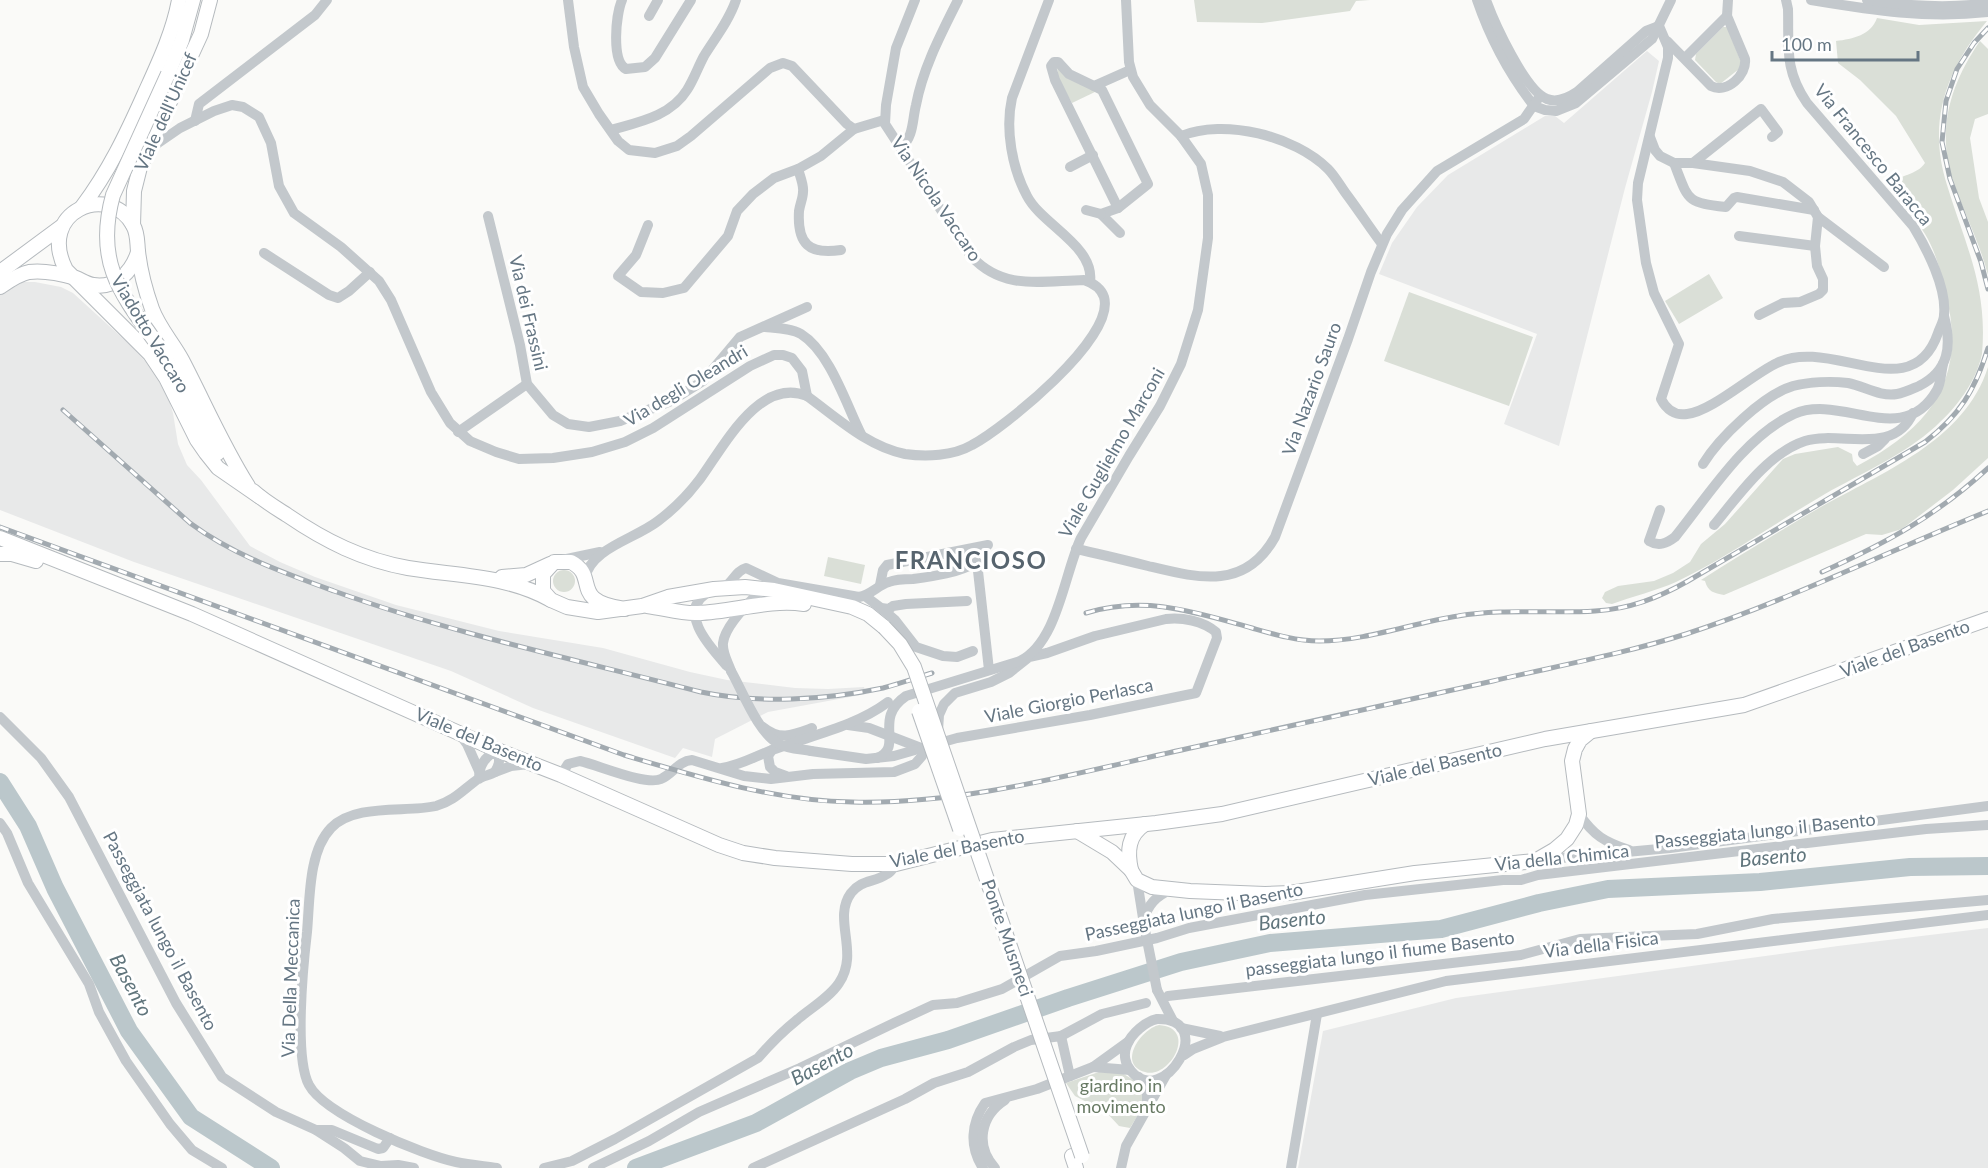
<svg xmlns="http://www.w3.org/2000/svg" width="1988" height="1168" viewBox="0 0 1988 1168" font-family="Lato,sans-serif">
<style>
.built{fill:#e8e9e9}
.green{fill:#dadfd7}
.lines{fill:none;stroke-linecap:round;stroke-linejoin:round}
.river{stroke:#bbc7cb;stroke-width:18}
.major-casing{stroke:#b5babe;stroke-width:16}
.minor{stroke:#c3c8cc;stroke-width:10}
.major{stroke:#fff;stroke-width:14}
.rail-casing{stroke:#a2aab0;stroke-width:5}
.rail{stroke:#fff;stroke-width:3;stroke-dasharray:9;stroke-linecap:butt}
.major-bridge-casing{stroke:#b5babe;stroke-width:16;stroke-linecap:butt}
.minor-bridge{stroke:#c3c8cc;stroke-width:10}
.major-bridge{stroke:#fff;stroke-width:14}
.labels{text-anchor:middle;stroke-width:6;stroke-linejoin:round;paint-order:stroke}
.street-label{font-size:18px;fill:#657683;stroke:#fff}
.park-label{font-size:18px;fill:#687a64;stroke:#fff}
.water-label{font-size:20px;font-style:italic;fill:#60757c;stroke:#fff}
.district-label{font-size:24px;font-weight:bold;letter-spacing:1.5px;fill:#57646e;stroke:#fff}
</style>
<rect width="100%" height="100%" fill="#fafaf8"/>
<g class="built">
<polygon points="1647,51 1659,61 1652,92 1625,188 1559,446 1504,424 1537,334 1379,274 1392,243 1417,207 1448,175 1545,116 1555,116 1564,123"/>
<polygon points="23,282 35,282 61,287 73,293 129,344 145,361 167,394 173,413 178,444 187,465 201,480 250,546 280,562 315,577 396,605 499,631 603,648 690,672 727,680 795,688 828,689 864,687 866,694 768,712 715,739 712,757 683,748 675,758 533,708 451,671 134,562 0,510 0,295"/>
<polygon points="1988,928 1988,1168 1298,1168 1323,1031 1456,998 1838,946"/>
</g>
<g class="green">
<polygon points="1194,0 1370,0 1356,1 1350,11 1262,23 1197,22"/>
<path d="M1877,18L1919,25L1987,21C1946,70 1927,122 1947,185C1965,244 1988,287 1982,354C1976,382 1957,407 1936,426C1904,455 1862,473 1825,494C1775,523 1728,557 1676,582C1656,591 1633,596 1612,604L1606,603L1602,598L1605,592L1618,586L1654,581L1673,573L1690,562L1701,544L1725,524L1783,459L1795,454L1838,447L1852,454L1853,461L1857,466C1931,427 1967,379 1946,294C1941,273 1936,252 1925,234C1916,219 1902,205 1891,191L1890,184C1900,174 1916,176 1925,163L1896,116L1860,80L1838,63L1836,41C1853,39 1871,35 1877,18Z"/>
<polygon points="1723,27 1727,27 1741,62 1739,69 1720,84 1716,82 1695,60 1696,54"/>
<path d="M1980,41L1988,49V114L1975,119L1970,138L1979,198L1988,222V275C1980,244 1965,215 1954,184C1936,132 1949,86 1980,41Z"/>
<polygon points="1057,67 1097,91 1072,103 1059,81"/>
<polygon points="1709,274 1723,298 1679,324 1665,301"/>
<polygon points="1409,292 1533,337 1509,406 1384,361"/>
<path d="M1988,367V458L1953,490L1902,529L1882,535L1866,534L1724,595C1714,593 1708,592 1705,581L1701,580C1740,555 1780,531 1819,508C1881,473 1965,441 1988,367Z"/>
<polygon points="828,557 865,565 861,584 824,576"/>
<circle cx="564" cy="581" r="11"/>
<path d="M1159,1025C1199,1028 1169,1080 1145,1072C1117,1064 1141,1029 1159,1025Z"/>
<polygon points="1099,1072 1122,1073 1137,1082 1142,1090 1144,1105 1130,1128 1119,1126 1106,1112 1075,1096 1066,1083"/>
</g>
<g class="lines">
<g class="river">
<polyline points="0,782 28,826 55,888 129,1031 191,1117 271,1168"/>
<polyline points="636,1168 756,1123 850,1071 881,1058 948,1040 1068,998 1181,962 1270,943 1441,929 1539,903 1608,889 1760,882 1910,867 1988,866"/>
</g>
<g class="major-casing">
<g id="major">
<polyline points="168,74 182,40 193,0"/>
<path d="M82,207C109,171 126,135 144,95C158,64 173,33 179,0"/>
<polyline points="133,225 134,191 140,167 201,34 210,0"/>
<polyline points="0,272 61,227"/>
<path d="M0,287C9,281 19,274 29,272C44,270 62,274 76,278C81,280 87,284 93,285C115,289 132,272 138,252"/>
<polyline points="160,348 218,453"/>
<path d="M248,486C222,445 204,402 182,360C173,343 159,328 152,309C146,292 140,270 138,251C137,242 138,234 133,225C109,182 36,211 66,270L150,354L166,378L197,440L206,453L218,468L260,497"/>
<path d="M253,491C264,501 276,508 287,515C325,541 363,560 408,568C456,576 507,575 551,600"/>
<polyline points="0,538 192,614 497,750 561,775 719,845 743,853 775,858 852,864 896,864 992,840 1156,823 1222,814 1545,739 1744,705 1988,619"/>
<polyline points="0,554 12,554 36,561"/>
<polyline points="502,577 526,575 550,564"/>
<path d="M647,606C664,608 681,614 698,613C733,612 768,599 804,604"/>
<path d="M625,609C568,601 600,577 571,562H554L543,574V591L551,600L567,607L598,612L642,606L668,597L714,589L745,587L774,590L852,607L868,614L884,627"/>
<polyline points="1077,831 1112,852 1131,870 1137,880 1152,887 1190,891 1265,894 1290,893 1415,873 1535,861 1554,850 1567,839 1576,825 1579,814 1572,761 1575,749 1580,740 1591,731"/>
<path d="M1131,870C1127,851 1128,835 1145,824"/>
<polyline points="1072,1156 1076,1168"/>
</g>
</g>
<g class="minor">
<polyline points="568,0 574,47 583,87 599,114 618,141 629,150 655,153 677,146 691,136 770,68 783,63 792,66 847,124 854,129 884,120"/>
<path d="M622,0C616,14 611,61 626,69L645,67L655,58L691,0"/>
<path d="M1049,0L1012,98C1005,129 1012,168 1027,196C1042,225 1095,246 1090,282"/>
<path d="M1477,0C1490,38 1509,74 1534,106"/>
<path d="M1486,0C1494,22 1525,91 1547,99C1557,103 1568,98 1577,92L1646,31L1659,26"/>
<path d="M1811,0C1872,10 1926,19 1988,12"/>
<path d="M1867,0C1907,6 1948,9 1988,3"/>
<polyline points="649,16 658,0"/>
<path d="M1659,26L1668,47V58L1638,183L1637,200L1646,263L1654,293L1679,344L1661,399C1666,409 1675,416 1687,414C1711,412 1753,374 1777,363C1831,336 1912,409 1938,333C1940,327 1944,321 1944,315C1947,288 1927,249 1913,226L1807,103C1784,70 1789,46 1788,9L1786,0"/>
<path d="M1667,41L1711,86C1727,94 1747,75 1745,59L1727,16L1728,0"/>
<polyline points="1685,58 1727,16"/>
<polyline points="1094,86 1102,90 1148,184 1118,208 1101,214 1120,233"/>
<polyline points="1534,106 1545,110 1556,111 1576,103 1652,39 1671,0"/>
<polyline points="195,121 199,104 315,15 327,0"/>
<path d="M611,130C639,122 671,116 687,90C694,79 698,67 704,56C715,38 729,21 736,0"/>
<path d="M1181,136C1224,118 1295,136 1328,169C1335,176 1341,187 1347,195C1359,211 1370,228 1382,244"/>
<polyline points="1650,137 1655,150 1660,156 1674,163 1693,163 1750,171 1783,182 1809,202 1818,217 1884,267"/>
<path d="M901,148C914,136 912,121 916,105C923,68 941,34 958,0"/>
<polyline points="148,150 180,128 214,111 232,105 243,107 259,117 271,143 279,186 294,213 341,247 379,281 391,300 431,392 450,423 470,441 496,452 519,459 553,458 592,452 625,442 653,428 750,366 774,355 783,355 792,358 802,371 807,396"/>
<path d="M1674,163C1689,201 1685,202 1726,207L1734,198L1737,197L1814,210"/>
<polyline points="1693,163 1761,109 1778,132 1772,137"/>
<polyline points="1070,167 1093,155"/>
<path d="M798,169C800,176 804,185 803,192C803,198 800,204 799,211C797,244 809,255 841,250"/>
<polyline points="1118,208 1055,80 1051,66 1054,62 1058,62 1069,74 1094,86 1130,70"/>
<polyline points="1086,210 1101,214"/>
<polyline points="488,216 520,345 527,384 553,415 568,424 589,427 620,421 671,401 703,381 740,337 807,307"/>
<polyline points="648,225 636,255 618,276 641,292 663,293 684,288 728,236 737,211 753,194 774,178 798,169 821,156 854,129"/>
<polyline points="1739,236 1815,246"/>
<polyline points="264,253 329,295 338,298 349,291 370,272"/>
<polyline points="1759,315 1783,303 1800,302 1819,294 1823,290 1823,279 1817,266 1815,246 1818,217"/>
<path d="M765,327C776,328 791,328 801,334C830,352 846,404 861,434"/>
<polyline points="458,432 527,384"/>
<polyline points="1863,454 1878,446 1885,439"/>
<path d="M1703,464C1719,438 1763,395 1793,386C1809,382 1831,381 1848,383C1864,386 1880,397 1897,394C1904,393 1912,389 1919,386C1949,371 1952,346 1944,316"/>
<path d="M1660,510L1649,541C1659,547 1667,543 1675,537C1708,496 1745,436 1794,414C1842,393 1903,450 1937,390C1941,383 1941,372 1943,364"/>
<path d="M1714,525C1738,496 1768,453 1805,441C1841,430 1893,457 1913,413"/>
<path d="M1076,549C1100,554 1124,560 1148,566C1198,578 1245,591 1275,537L1348,339L1371,272L1387,234L1402,210L1437,171L1524,119L1540,96"/>
<polyline points="562,560 600,552"/>
<path d="M585,578C591,548 635,539 658,521C674,509 688,495 700,479C723,448 759,376 807,396C836,417 868,447 905,454C926,457 953,456 972,445C1004,428 1116,338 1104,297C1101,288 1093,283 1084,280C1041,281 1003,291 971,256L885,124L886,105L896,48L915,0"/>
<polyline points="880,585 883,570 887,565 988,545"/>
<path d="M723,588C733,583 735,571 746,568L778,583L859,597C871,595 878,585 889,582C896,579 905,579 913,579C936,576 957,573 977,562L989,670"/>
<path d="M710,591C675,610 710,647 727,666"/>
<polyline points="865,596 881,608 889,609 893,606 906,604 967,601"/>
<polyline points="881,608 895,620 916,647 943,656 957,657 973,651"/>
<path d="M731,671C728,662 722,653 723,643C725,625 753,598 766,586"/>
<polyline points="0,717 41,758 69,797 176,1003 222,1077 276,1112 316,1130 344,1148 360,1161 381,1166 398,1165 414,1168"/>
<polyline points="848,725 869,728 921,748"/>
<path d="M763,727C780,741 793,735 812,728"/>
<polyline points="459,733 467,744 479,771"/>
<polyline points="772,750 768,756 770,767 775,772 786,776"/>
<path d="M811,751L866,759L894,756L957,738L1090,715L1196,693L1217,638L1216,632C1203,621 1182,617 1166,619L1095,636L1047,653L1029,657L1009,673L991,682L955,693L944,704L939,715L938,731"/>
<path d="M877,758C905,747 872,719 906,696L1020,661C1058,642 1064,574 1081,538L1129,456L1160,406L1181,364L1198,310L1208,238V195L1201,164L1181,136L1150,105L1133,77L1129,62L1126,0"/>
<path d="M722,768C742,765 757,755 775,749C813,735 856,726 888,702"/>
<polyline points="495,772 511,766 529,764"/>
<path d="M561,775L568,764L580,761C598,765 646,786 661,779C673,774 678,761 692,760L744,776L771,779L813,774L894,772L915,764L922,756V748"/>
<path d="M479,779C479,765 485,757 497,750C500,759 500,764 495,772C490,775 483,776 478,779C464,789 454,801 436,806C406,813 355,803 331,828C308,852 310,900 307,932C303,966 294,1057 309,1085C325,1115 423,1155 456,1162C469,1165 483,1166 497,1168"/>
<path d="M1579,814C1594,836 1605,842 1629,850"/>
<polyline points="0,823 7,833 28,883 89,984 99,1012 126,1061 170,1124 192,1150 222,1168"/>
<polyline points="1539,860 1670,848 1988,806"/>
<polyline points="1137,880 1143,918"/>
<path d="M1143,920C1149,904 1155,897 1170,890"/>
<polyline points="1157,990 1173,1021"/>
<polyline points="1168,996 1521,955 1580,939 1697,934 1773,919 1988,900"/>
<path d="M1157,1019C1220,1018 1163,1110 1131,1071C1125,1064 1123,1054 1127,1045C1131,1034 1146,1021 1157,1019Z"/>
<polyline points="1181,1028 1220,1036"/>
<polyline points="1061,1036 1102,1014 1146,1003"/>
<polyline points="1184,1055 1193,1049 1223,1037 1446,981 1988,915"/>
<polyline points="1093,1067 1130,1070"/>
<polyline points="1139,1077 1147,1092 1147,1108"/>
<polyline points="316,1130 332,1130 378,1149 383,1148 390,1138"/>
<path d="M544,1168L572,1161L615,1139L758,1058C770,1044 783,1031 798,1019C811,1008 830,997 839,983C860,952 832,919 851,893C862,879 874,883 887,874C891,872 894,867 896,864"/>
<polyline points="593,1168 649,1141 699,1112 800,1068 894,1023 933,1005 957,1003 1002,989 1060,956 1096,951 1157,938 1189,928 1365,895 1503,880 1521,880 1538,875 1926,829 1988,825"/>
<polyline points="753,1168 905,1099 934,1083 968,1072 1014,1047 1031,1040 1061,1036 1070,1076"/>
<path d="M983,1168C969,1147 971,1123 985,1103L1037,1089L1093,1067L1129,1041"/>
<path d="M995,1168C975,1146 980,1116 1005,1100"/>
<polyline points="1121,1168 1126,1146 1166,1075"/>
<polyline points="1291,1168 1317,1014"/>
</g>
<use href="#major" class="major"/>
<g class="rail-casing">
<g id="rail">
<polyline points="1988,28 1974,43 1957,69 1946,101 1942,142 1950,179 1981,262 1988,289"/>
<path d="M63,410L190,523C233,555 284,573 334,591C454,634 578,660 701,692C758,704 826,700 883,688C899,684 916,678 932,673"/>
<path d="M0,527L624,755C698,777 775,801 852,802C967,805 1083,771 1195,747C1294,726 1393,703 1493,681C1557,666 1623,654 1686,634C1789,600 1887,552 1988,511"/>
<path d="M1822,572C1886,543 1936,516 1988,468"/>
<path d="M1086,613C1146,595 1194,612 1252,628C1273,634 1296,641 1319,641C1366,641 1412,623 1458,616C1503,608 1550,614 1595,611C1630,609 1658,598 1688,581L1925,442C1960,415 1975,390 1988,348"/>
</g>
</g>
<use href="#rail" class="rail"/>
<g class="major-bridge-casing">
<g id="major-bridge">
<path d="M160,348C122,295 94,264 113,195L168,74"/>
<polyline points="884,627 900,644 914,667 1082,1156"/>
<polyline points="919,711 960,829"/>
</g>
</g>
<g class="minor-bridge">
<path d="M731,671C743,692 758,733 779,744C789,749 801,749 811,751"/>
<polyline points="1143,920 1157,990"/>
</g>
<use href="#major-bridge" class="major-bridge"/>
</g>
<g class="labels">
<g class="street-label">
<text transform="translate(166 112) rotate(-66)" y="6">Viale dell'Unicef</text>
<text transform="translate(1873 155) rotate(51)" y="6">Via Francesco Baracca</text>
<text transform="translate(936 199) rotate(56)" y="6">Via Nicola Vaccaro</text>
<text transform="translate(528 313) rotate(77)" y="6">Via dei Frassini</text>
<text transform="translate(150 334) rotate(59)" y="6">Viadotto Vaccaro</text>
<text transform="translate(686 386) rotate(-31)" y="6">Via degli Oleandri</text>
<text transform="translate(1312 389) rotate(-70)" y="6">Via Nazario Sauro</text>
<text transform="translate(1112 453) rotate(-60)" y="6">Viale Guglielmo Marconi</text>
<text transform="translate(1905 649) rotate(-20)" y="6">Viale del Basento</text>
<text transform="translate(1069 701) rotate(-11)" y="6">Viale Giorgio Perlasca</text>
<text transform="translate(479 740) rotate(23)" y="6">Viale del Basento</text>
<text transform="translate(1435 765) rotate(-13)" y="6">Viale del Basento</text>
<text transform="translate(1765 831) rotate(-6)" y="6">Passeggiata lungo il Basento</text>
<text transform="translate(957 849) rotate(-11)" y="6">Viale del Basento</text>
<text transform="translate(1562 858) rotate(-6)" y="6">Via della Chimica</text>
<text transform="translate(1194 912) rotate(-12)" y="6">Passeggiata lungo il Basento</text>
<text transform="translate(160 931) rotate(62)" y="6">Passeggiata lungo il Basento</text>
<text transform="translate(1007 938) rotate(71)" y="6">Ponte Musmeci</text>
<text transform="translate(1601 945) rotate(-7)" y="6">Via della Fisica</text>
<text transform="translate(1380 954) rotate(-7)" y="6">passeggiata lungo il fiume Basento</text>
<text transform="translate(291 978) rotate(-88)" y="6">Via Della Meccanica</text>
</g>
<g class="park-label">
<text x="1121" y="1092">giardino in<tspan x="1121" dy="21">movimento</tspan></text>
</g>
<g class="water-label">
<text transform="translate(1773 857) rotate(-5)" y="7">Basento</text>
<text transform="translate(1292 920) rotate(-6)" y="7">Basento</text>
<text transform="translate(131 985) rotate(62)" y="7">Basento</text>
<text transform="translate(822 1064) rotate(-28)" y="7">Basento</text>
</g>
<g class="district-label">
<text x="971" y="569">FRANCIOSO</text>
</g>
</g>
<path d="M1772 51v9h146v-9" fill="none" stroke="#657683" stroke-width="3"/>
<text x="1781" y="51" font-size="18" fill="#657683" stroke="#ffffff" stroke-width="4.5" paint-order="stroke">100 m</text>
</svg>
